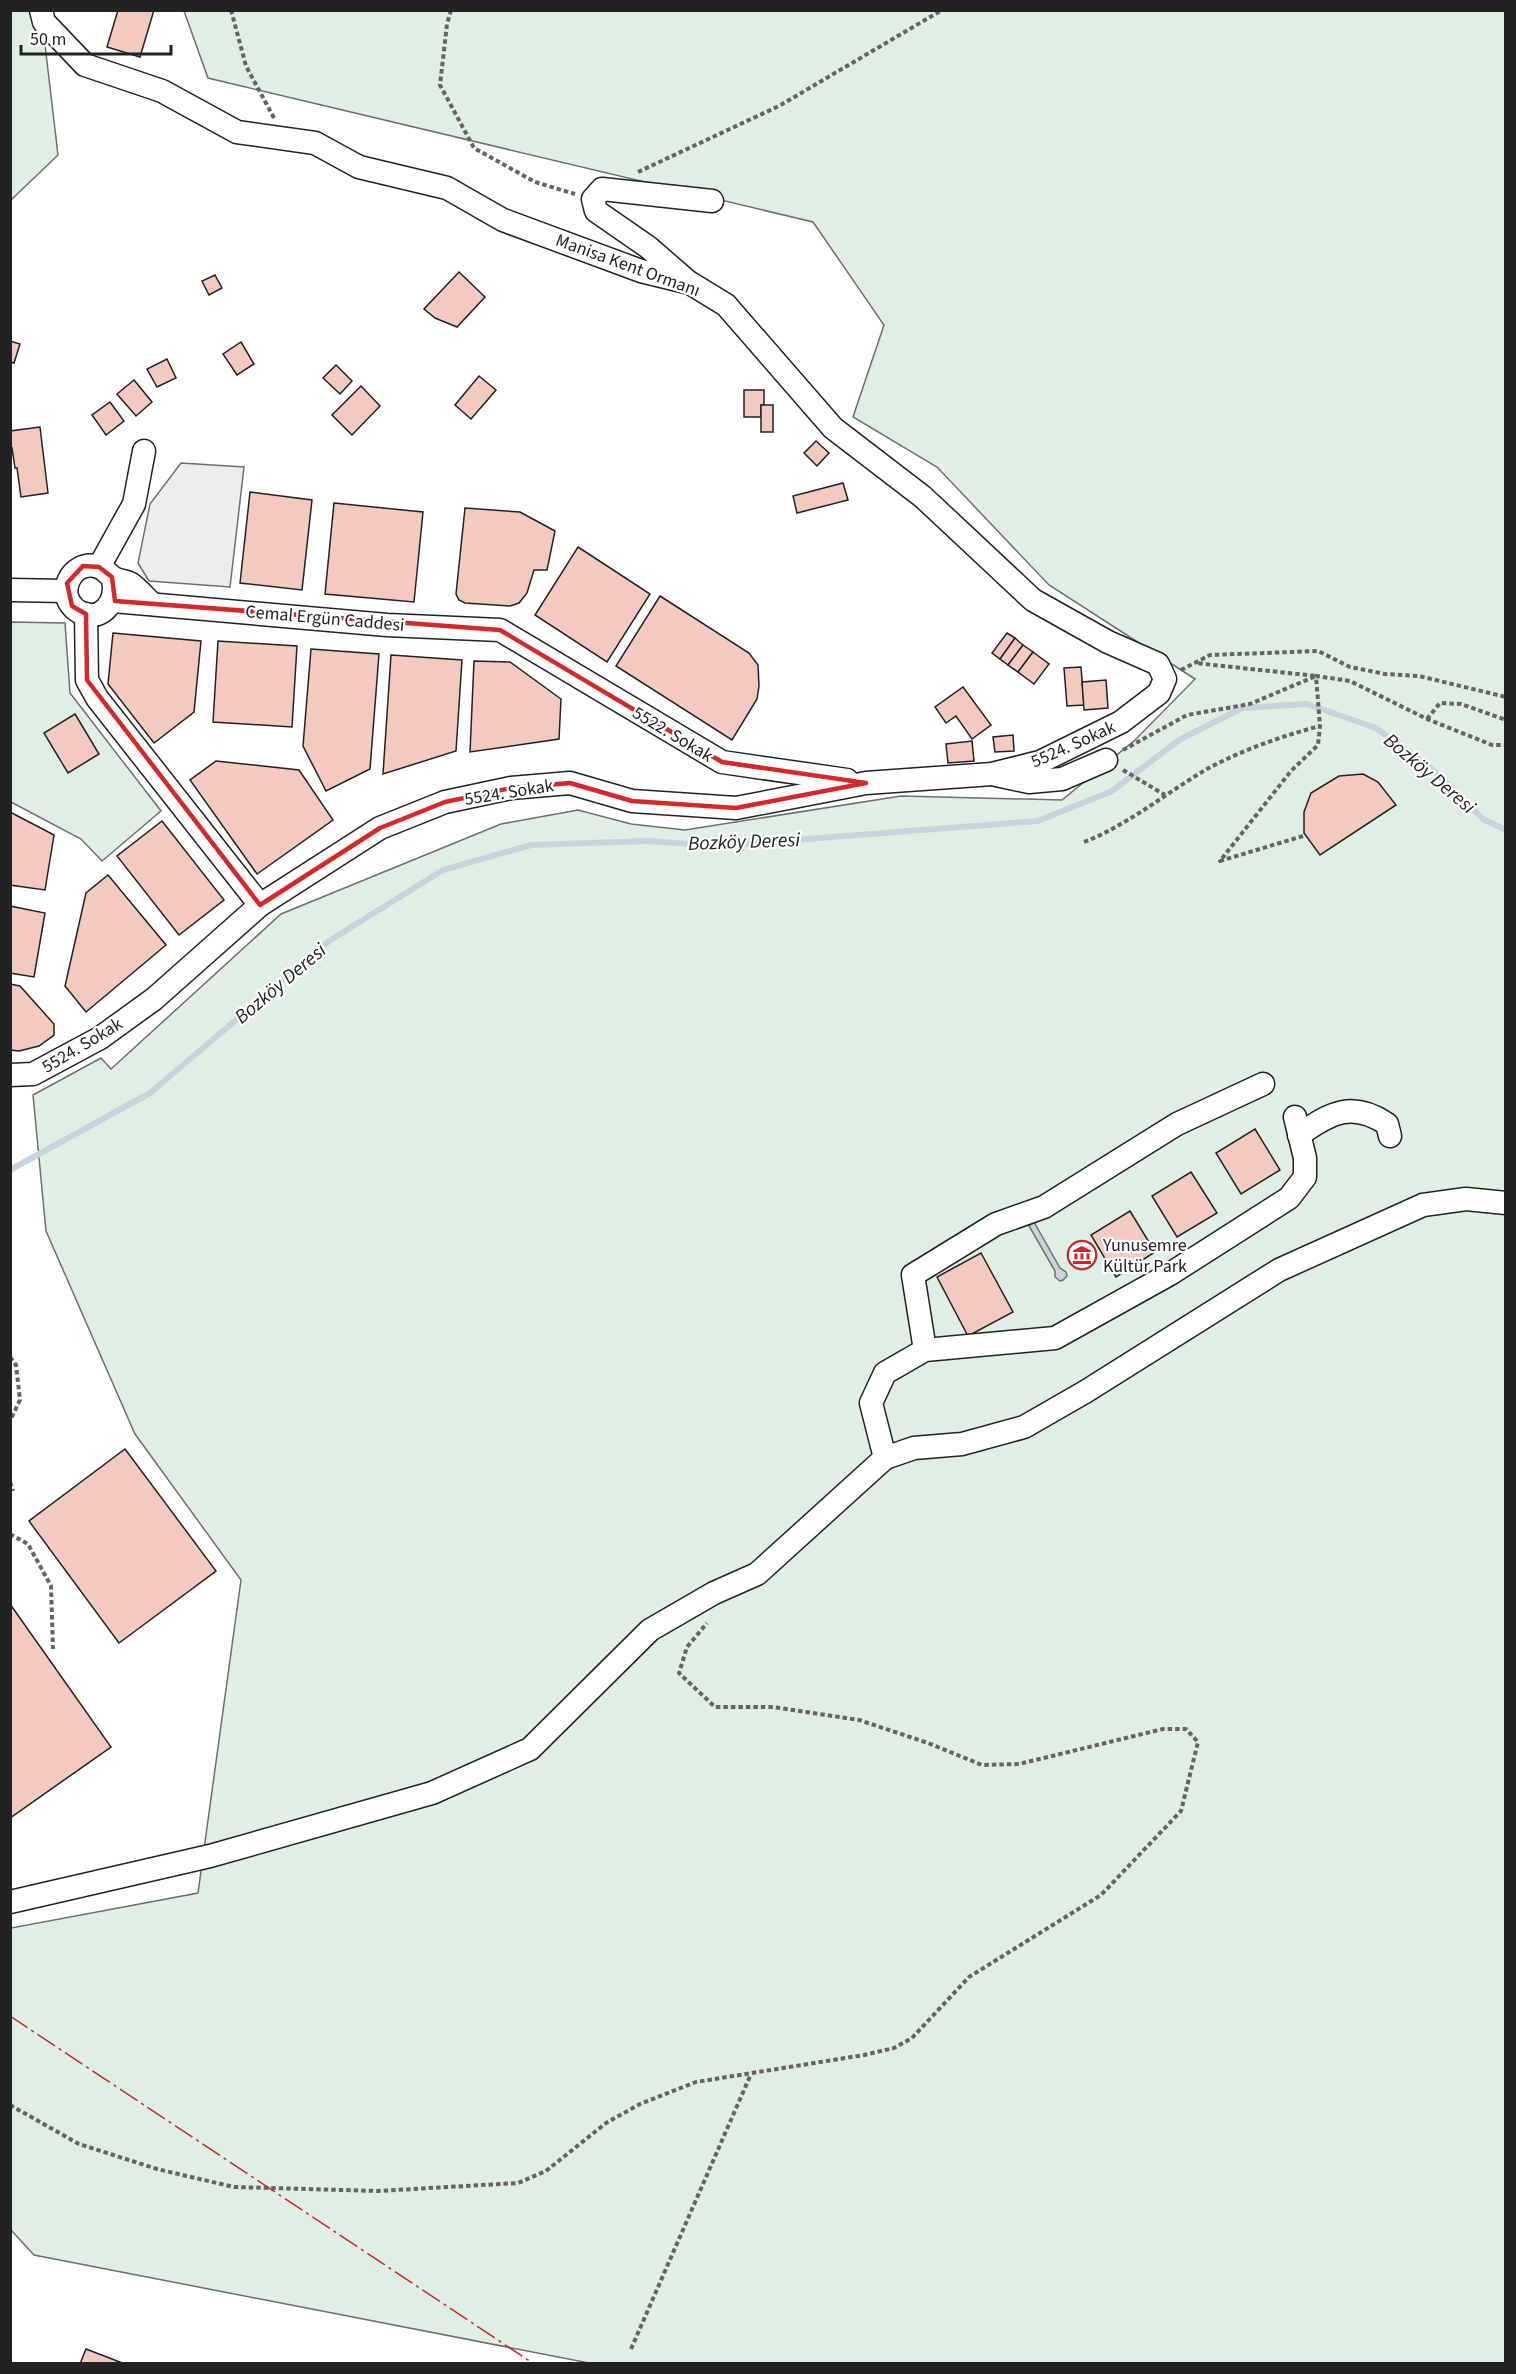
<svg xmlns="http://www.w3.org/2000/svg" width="1516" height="2374" viewBox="0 0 1516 2374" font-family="'Source Sans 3',sans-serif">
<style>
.green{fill:#e0efe3;stroke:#6f6f6f;stroke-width:1.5}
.parking{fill:#ededed;stroke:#6f6f6f;stroke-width:1.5}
.water{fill:#c7d3dd;stroke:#6f6f6f;stroke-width:1.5}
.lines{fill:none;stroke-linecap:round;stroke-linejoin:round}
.stream{stroke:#c7d3dd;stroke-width:6}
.building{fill:#f3c9c0;stroke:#222;stroke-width:1.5}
.minor-casing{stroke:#222;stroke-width:25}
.path{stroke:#646464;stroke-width:4;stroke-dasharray:4.5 3;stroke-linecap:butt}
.minor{stroke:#fff;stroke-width:22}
.power{stroke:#c62828;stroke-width:1.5;stroke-dasharray:21 4.5 3 4.5;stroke-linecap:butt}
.marked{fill:none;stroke:#d62828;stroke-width:4.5;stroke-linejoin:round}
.labels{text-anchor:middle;stroke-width:4.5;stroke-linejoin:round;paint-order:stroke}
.street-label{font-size:18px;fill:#222;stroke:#fff}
.poi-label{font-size:18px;fill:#222;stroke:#fff;text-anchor:start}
.water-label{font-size:20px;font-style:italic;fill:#222;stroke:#fff}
</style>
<rect width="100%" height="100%" fill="#fff"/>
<g class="green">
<polygon points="11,11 41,11 58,155 11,200"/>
<polygon points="184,11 1505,11 1505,2363 589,2363 34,2255 11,2230 11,1928 198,1893 241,1580 135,1434 46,1231 33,1095 101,1058 111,1069 281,914 501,824 578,810 631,824 685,830 901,796 1062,800 1135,740 1195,679 1049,585 937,467 853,417 884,325 813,222 208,78"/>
<polygon points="10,622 65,623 70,693 161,811 102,861 81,839 11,802"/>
</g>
<polygon class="parking" points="181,463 244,467 230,587 149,581 138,563 150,504"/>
<polygon class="water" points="1034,1222 1060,1268 1066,1272 1067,1276 1063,1280 1060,1281 1055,1277 1055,1271 1029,1226"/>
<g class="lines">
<polyline class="stream" points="10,1170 150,1093 329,941 443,870 531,845 649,841 716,846 1038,821 1112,791 1179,740 1242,708 1307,704 1376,728 1434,771 1483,819 1506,830"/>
</g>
<g class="building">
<polygon points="118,10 154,10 140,57 107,47"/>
<polygon points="459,272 485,297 457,327 435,318 424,309"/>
<polygon points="215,275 222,288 209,295 202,281"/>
<polygon points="10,341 20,344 14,363 10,362"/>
<polygon points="241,342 254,364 237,375 223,354"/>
<polygon points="167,359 176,378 157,387 147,369"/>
<polygon points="336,365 352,381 340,394 323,378"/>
<polygon points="479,376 496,390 471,419 455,405"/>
<polygon points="134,380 152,402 136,416 117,394"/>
<polygon points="361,386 380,406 352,435 332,415"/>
<polygon points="744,390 764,390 764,405 761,405 761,417 744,417"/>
<polygon points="110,402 124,421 106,435 92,415"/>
<rect x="761" y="405" width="12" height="27"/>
<polygon points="40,427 48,493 21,497 17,468 15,468 12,448 10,449 10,431"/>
<polygon points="816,441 829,453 817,466 804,453"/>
<polygon points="843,483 848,500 797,513 793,496"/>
<polygon points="250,492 312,500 302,590 240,583"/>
<polygon points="334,503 423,512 414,602 325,594"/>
<polygon points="465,508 520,512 555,531 547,570 534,570 527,593 519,603 510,606 465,603 459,600 456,594"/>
<polygon points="578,547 650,594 607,662 535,615"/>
<polygon points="660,596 749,653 758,665 759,686 757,699 732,740 616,666"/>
<polygon points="113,633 201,641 194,712 154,743 108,684"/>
<polygon points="1007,633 1015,638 1000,659 992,653"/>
<polygon points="1015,638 1023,645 1008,665 1000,659"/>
<polygon points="218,641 297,646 292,727 213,722"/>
<polygon points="1023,645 1033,652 1018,672 1008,665"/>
<polygon points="311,649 379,654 370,769 326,791 303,746"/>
<polygon points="1033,652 1049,664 1034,684 1018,672"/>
<polygon points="391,655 462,660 456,751 383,774"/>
<polygon points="474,661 510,662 561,699 559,739 470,752"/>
<polygon points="1081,667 1084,705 1067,706 1064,668"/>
<polygon points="1106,680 1108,708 1084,710 1082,682"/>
<polygon points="963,687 991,725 972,739 956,716 946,723 935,707"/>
<polygon points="75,714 99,754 68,773 44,733"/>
<polygon points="1013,735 1014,751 995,752 993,737"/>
<polygon points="972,741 974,761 948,763 946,744"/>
<polygon points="216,761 299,770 333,820 257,874 190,780"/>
<polygon points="1363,774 1378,782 1396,805 1320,855 1304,833 1304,812 1311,793 1339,776"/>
<polygon points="10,812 54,835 45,890 10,885"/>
<polygon points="162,821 224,900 179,935 117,856"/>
<polygon points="108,875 166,945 86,1012 65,986 86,893"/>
<polygon points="10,906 45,913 34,977 10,973"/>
<polygon points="10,984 20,986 54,1024 54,1035 39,1046 19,1051 10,1050"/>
<polygon points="1255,1129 1280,1170 1241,1194 1216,1153"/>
<polygon points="1191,1172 1217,1213 1177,1237 1152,1196"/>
<polygon points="1130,1211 1155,1252 1116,1277 1091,1235"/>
<polygon points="981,1253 1013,1312 968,1336 937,1277"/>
<polygon points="125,1449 216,1571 119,1643 29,1521"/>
<polygon points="10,1604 111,1747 10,1818"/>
<polygon points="86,2349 125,2364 80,2364"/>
</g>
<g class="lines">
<g class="minor-casing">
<g id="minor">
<polyline points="686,280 648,247 596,211 593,199 602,189 712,201"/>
<polyline points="99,567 134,504 144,451"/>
<path d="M112,577C121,602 98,627 75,609C56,593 71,562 95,566C104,567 107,574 114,578C119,581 126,581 131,584C138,589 145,597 151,603"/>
<polyline points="10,590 66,591"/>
<polyline points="113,601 387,625 500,630 722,762 847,780"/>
<polyline points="86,614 87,680 97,698 260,905"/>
<polyline points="996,775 1029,782 1062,779 1106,760"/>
<polyline points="10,1075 33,1074 100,1038 154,999 260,905 380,828 445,802 511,788 570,783 632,801 736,808 866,783 992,774 1040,762 1121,722 1159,693 1165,679 1158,664 1108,642 1033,600 923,497 833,428 726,305 690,283 641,271 503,220 447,188 359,167 315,143 237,132 162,91 85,65 44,22 41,10"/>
<path d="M1299,1135C1331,1112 1353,1101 1387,1124L1390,1136"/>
<polyline points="925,1350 913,1275 996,1224 1044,1207 1177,1124 1263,1084"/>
<polyline points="885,1458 871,1403 885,1373 925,1350 1055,1338 1170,1274 1289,1198 1305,1177 1305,1158 1295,1117"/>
<polyline points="10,1902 210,1856 432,1793 530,1749 650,1630 714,1593 757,1574 885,1458 914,1448 962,1444 1024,1427 1085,1392 1279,1270 1423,1205 1466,1199 1506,1203"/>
</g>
</g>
<g class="path">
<polyline points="231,10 246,66 274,118"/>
<polyline points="451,10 447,24 440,85 474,148 535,182 575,194"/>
<polyline points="638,172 779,106 942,10"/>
<polyline points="1181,670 1210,655 1318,651 1350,667 1385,674 1419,676 1506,697"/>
<polyline points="1427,719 1440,703 1461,704 1506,720"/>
<polyline points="1123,750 1187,715 1250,704 1316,676 1195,663"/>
<polyline points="1123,770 1165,795"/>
<polyline points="1303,836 1220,861 1291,771 1318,745 1320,726 1316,676 1350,681 1427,719 1492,745 1506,745"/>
<path d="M1084,842C1128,825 1166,793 1207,769C1242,750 1282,736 1320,726"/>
<polyline points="10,1357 16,1365 20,1400 10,1421"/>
<polyline points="10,1482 13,1491"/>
<polyline points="10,1534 28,1544 51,1586 53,1649"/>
<polyline points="10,2105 79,2144 157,2169 234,2187 378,2191 518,2183 546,2171 606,2123 640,2104 696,2082 864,2055 894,2048 912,2038 969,1977 1101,1895 1181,1811 1198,1742 1186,1729 1163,1729 1019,1764 982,1765 928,1743 859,1720 773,1707 715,1707 679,1673 687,1647 707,1623"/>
<polyline points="631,2349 751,2074"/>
</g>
<use href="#minor" class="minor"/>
<polyline class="power" points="10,2016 534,2364"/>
</g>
<path class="marked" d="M83,566L99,567L112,577L115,601L500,630L722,762L866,783L736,808L632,801L570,783L511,788L445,802L380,828L260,905L87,680L86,614L72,606L67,583Z"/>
<defs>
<g id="museum-ring" transform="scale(1.5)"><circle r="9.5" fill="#fff" stroke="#c62828" stroke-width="1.5"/><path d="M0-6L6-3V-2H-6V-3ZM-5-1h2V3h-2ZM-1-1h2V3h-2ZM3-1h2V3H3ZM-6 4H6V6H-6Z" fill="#c62828"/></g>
</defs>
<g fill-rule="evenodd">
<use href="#museum-ring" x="1082" y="1255"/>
</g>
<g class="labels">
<g class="street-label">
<text transform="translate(628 265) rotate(20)" y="6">Manisa Kent Ormanı</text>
<text transform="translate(325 618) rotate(5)" y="6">Cemal Ergün Caddesi</text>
<text transform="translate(673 734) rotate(31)" y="6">5522. Sokak</text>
<text transform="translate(1073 744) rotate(-24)" y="6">5524. Sokak</text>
<text transform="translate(509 792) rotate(-9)" y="6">5524. Sokak</text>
<text transform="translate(82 1045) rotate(-31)" y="6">5524. Sokak</text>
</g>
<g class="poi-label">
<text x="1103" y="1251">Yunusemre<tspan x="1103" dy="21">Kültür Park</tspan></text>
</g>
<g class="water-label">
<text transform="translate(1430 773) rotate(40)" y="7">Bozköy Deresi</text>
<text transform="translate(744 841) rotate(-2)" y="7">Bozköy Deresi</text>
<text transform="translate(280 983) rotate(-40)" y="7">Bozköy Deresi</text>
</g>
</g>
<rect width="1516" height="2374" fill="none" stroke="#222222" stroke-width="24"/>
<path d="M21 45v9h150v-9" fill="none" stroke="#222222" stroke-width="3"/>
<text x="30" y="45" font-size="18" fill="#222222" stroke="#ffffff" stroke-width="4.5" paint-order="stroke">50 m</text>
</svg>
